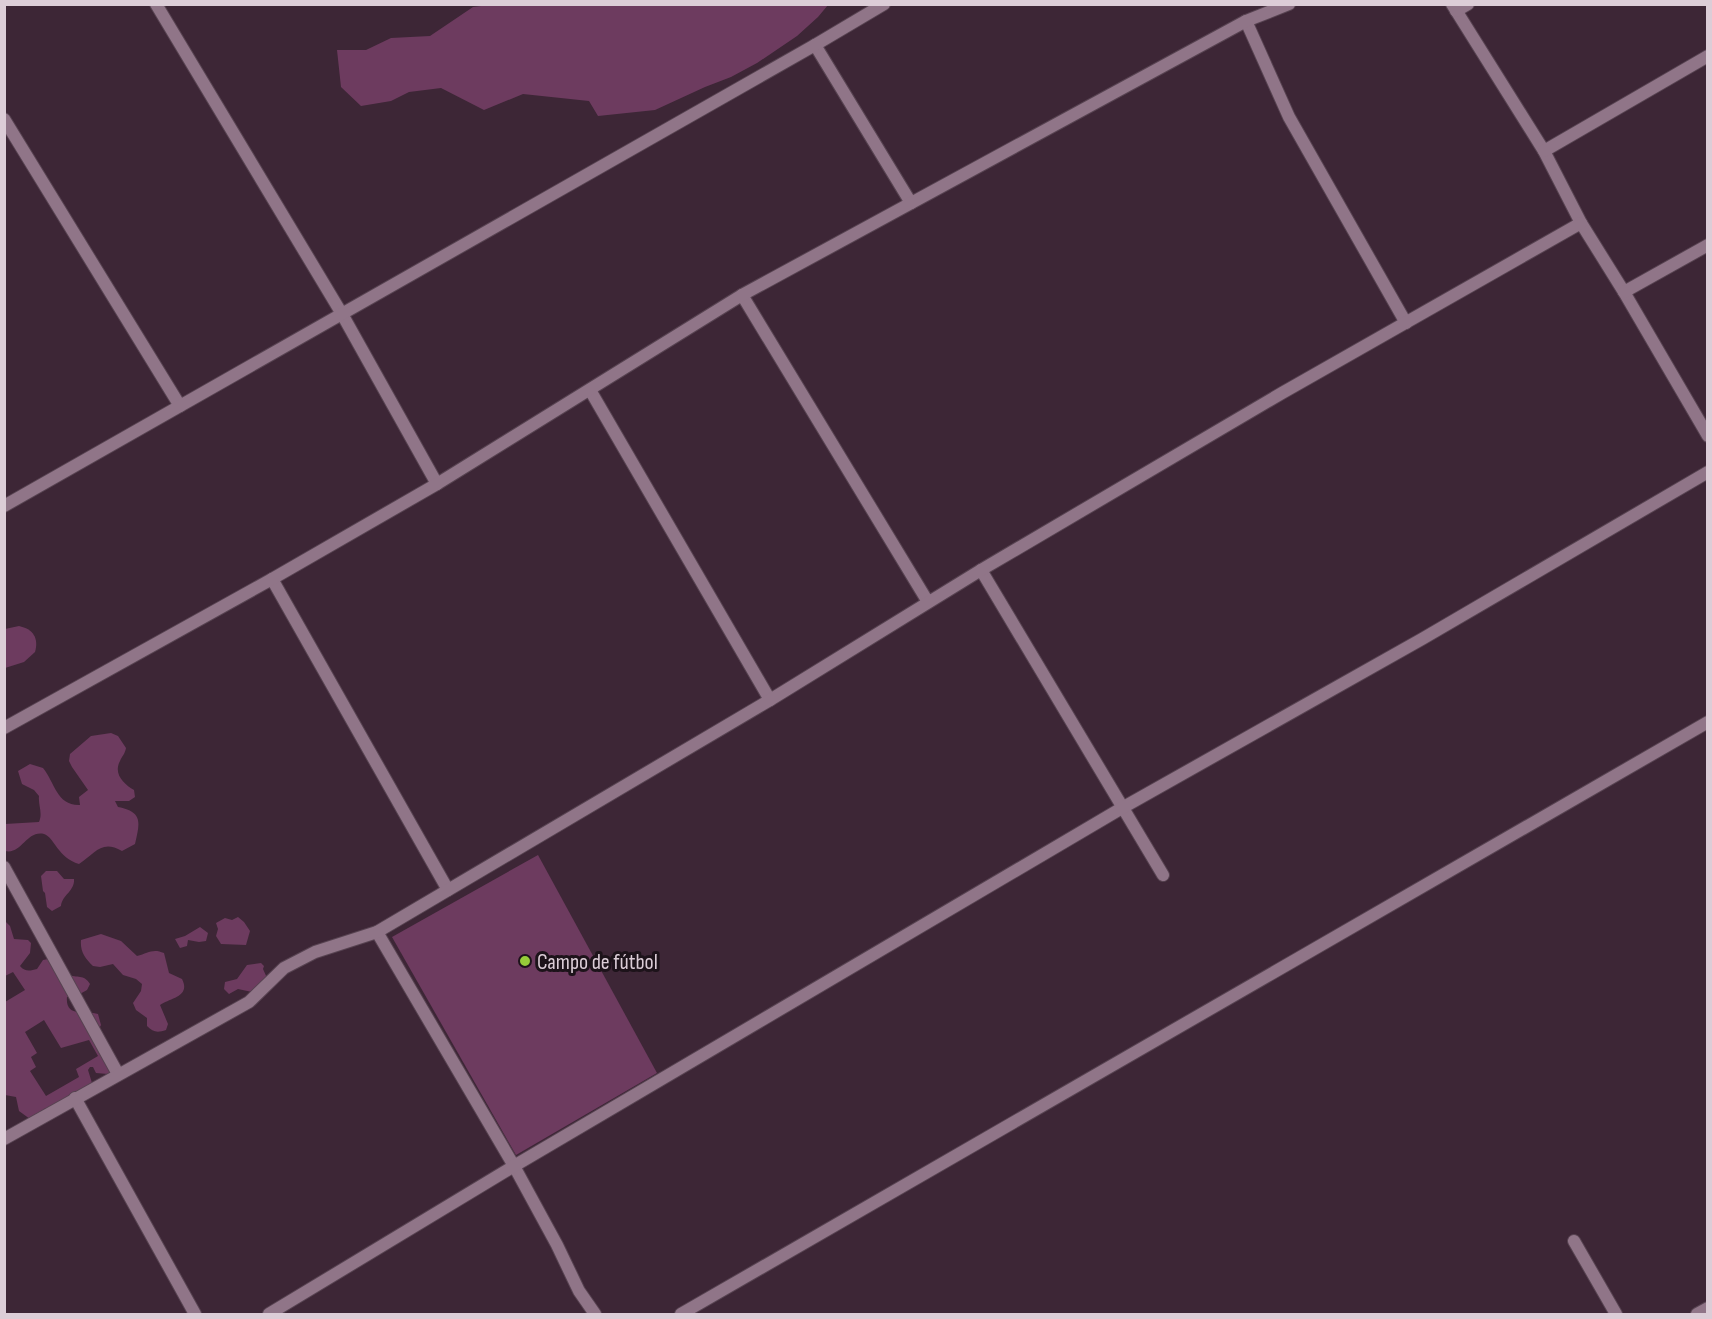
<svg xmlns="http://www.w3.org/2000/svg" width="1712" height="1319" viewBox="0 0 1712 1319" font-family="'Sofia Sans Condensed',sans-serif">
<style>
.green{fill:#6d3b5f;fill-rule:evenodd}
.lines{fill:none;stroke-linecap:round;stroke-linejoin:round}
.minor-casing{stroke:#574351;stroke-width:14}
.minor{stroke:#907588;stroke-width:12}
.poi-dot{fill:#96cc39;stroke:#1d131a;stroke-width:2}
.labels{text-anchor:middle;stroke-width:6;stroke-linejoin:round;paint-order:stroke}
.poi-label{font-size:22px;fill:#dccdd7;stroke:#1d131a;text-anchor:start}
</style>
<rect width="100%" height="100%" fill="#3d2636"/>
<g class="green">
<polygon points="489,5 489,4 828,5 818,17 797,36 757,63 731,77 705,87 655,110 598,116 589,101 523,94 484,110 441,88 409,92 391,101 361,106 341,87 337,50 366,50 391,38 430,36 473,7"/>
<path d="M19,626C33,629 39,638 35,652L24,662L5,668V629Z"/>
<path d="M111,733L118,736L126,748C125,754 122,756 120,761C113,774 124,784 134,790L135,797L129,801H115L118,807C143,812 140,822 135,844L122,851C101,839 95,854 79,864C58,858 54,837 44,834C26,830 22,855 5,851V824L39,822C43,813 38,805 39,796L34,790L22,784L18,771L30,764L43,768C55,783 57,806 80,805L79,797L88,790L72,767L69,761L70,754L91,736Z"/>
<polygon points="538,855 657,1073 516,1155 392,937"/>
<path d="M46,871H57L64,879H74C75,891 62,895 61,906L52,911L47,907L45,893L43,891L41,876Z"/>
<polygon points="238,917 244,922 250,931 246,945 221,944 216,936 218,929 216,923 225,918 232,920"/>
<path d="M4,920L10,926L14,939L28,940L31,943L30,953L20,966C25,972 30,971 37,969L43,960L53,958L68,975C77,978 84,974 90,984L87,990L78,995L67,997C65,1018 86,1010 98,1014L101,1025L98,1031L110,1072L108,1074L96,1073L93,1067H90L88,1070L92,1083L75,1092V1098L52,1108H45L42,1114L30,1119L19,1111L16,1097L5,1095V1002L25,990L13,972L5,976ZM44,1020L61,1048L89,1040L98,1056L76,1069L79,1077L46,1096L30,1071L36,1067L31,1057L37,1053L25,1032Z"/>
<polygon points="200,927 208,933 206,941 199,942 188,940 187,946 180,948 175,939 185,936"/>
<path d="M101,934L121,941L137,956C148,953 153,948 164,953L169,973L182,979C191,997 170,998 160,1005L168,1024L166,1030C157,1033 153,1032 147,1026V1018L136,1010L133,1003L141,991L142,984L136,979L123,975L113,964L100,967L93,966C85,958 80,952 81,940Z"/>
<polygon points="261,963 264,966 263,969 267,978 252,992 238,989 229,994 224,989 225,982 237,979 247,965"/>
</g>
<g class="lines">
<g class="minor-casing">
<g id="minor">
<polyline points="156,4 342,314 437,484"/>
<polyline points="1452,4 1544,151 1581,223 1624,292 1708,436"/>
<polyline points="1456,11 1468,4"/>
<polyline points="1246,21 1289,117 1406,323"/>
<polyline points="815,45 911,203"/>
<polyline points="4,119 180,406"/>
<polyline points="1544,151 1708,56"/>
<polyline points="1624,292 1708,245"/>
<polyline points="742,295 928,602"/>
<polyline points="590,390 770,700"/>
<polyline points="4,506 815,45 884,4"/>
<polyline points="981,570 1163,875"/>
<polyline points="272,579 448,890"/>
<polyline points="4,728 272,579 437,484 742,295 1246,21 1289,4"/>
<polyline points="4,867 118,1074"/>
<polyline points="377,932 514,1166 557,1245 579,1291 595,1314"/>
<polyline points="75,1098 195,1314"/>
<polyline points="4,1139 249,1002 284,968 315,952 377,932 770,700 981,570 1282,393 1581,223"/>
<polyline points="1574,1241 1616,1314"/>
<polyline points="269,1314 514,1166 1122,808 1422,639 1708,472"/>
<polyline points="681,1314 1708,722"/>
<polyline points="1697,1314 1708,1308"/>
</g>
</g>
<use href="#minor" class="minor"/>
</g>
<circle class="poi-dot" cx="525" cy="961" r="6"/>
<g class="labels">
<g class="poi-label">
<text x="537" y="969">Campo de fútbol</text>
</g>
</g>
<rect width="1712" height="1319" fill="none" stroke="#dccdd7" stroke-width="12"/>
</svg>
